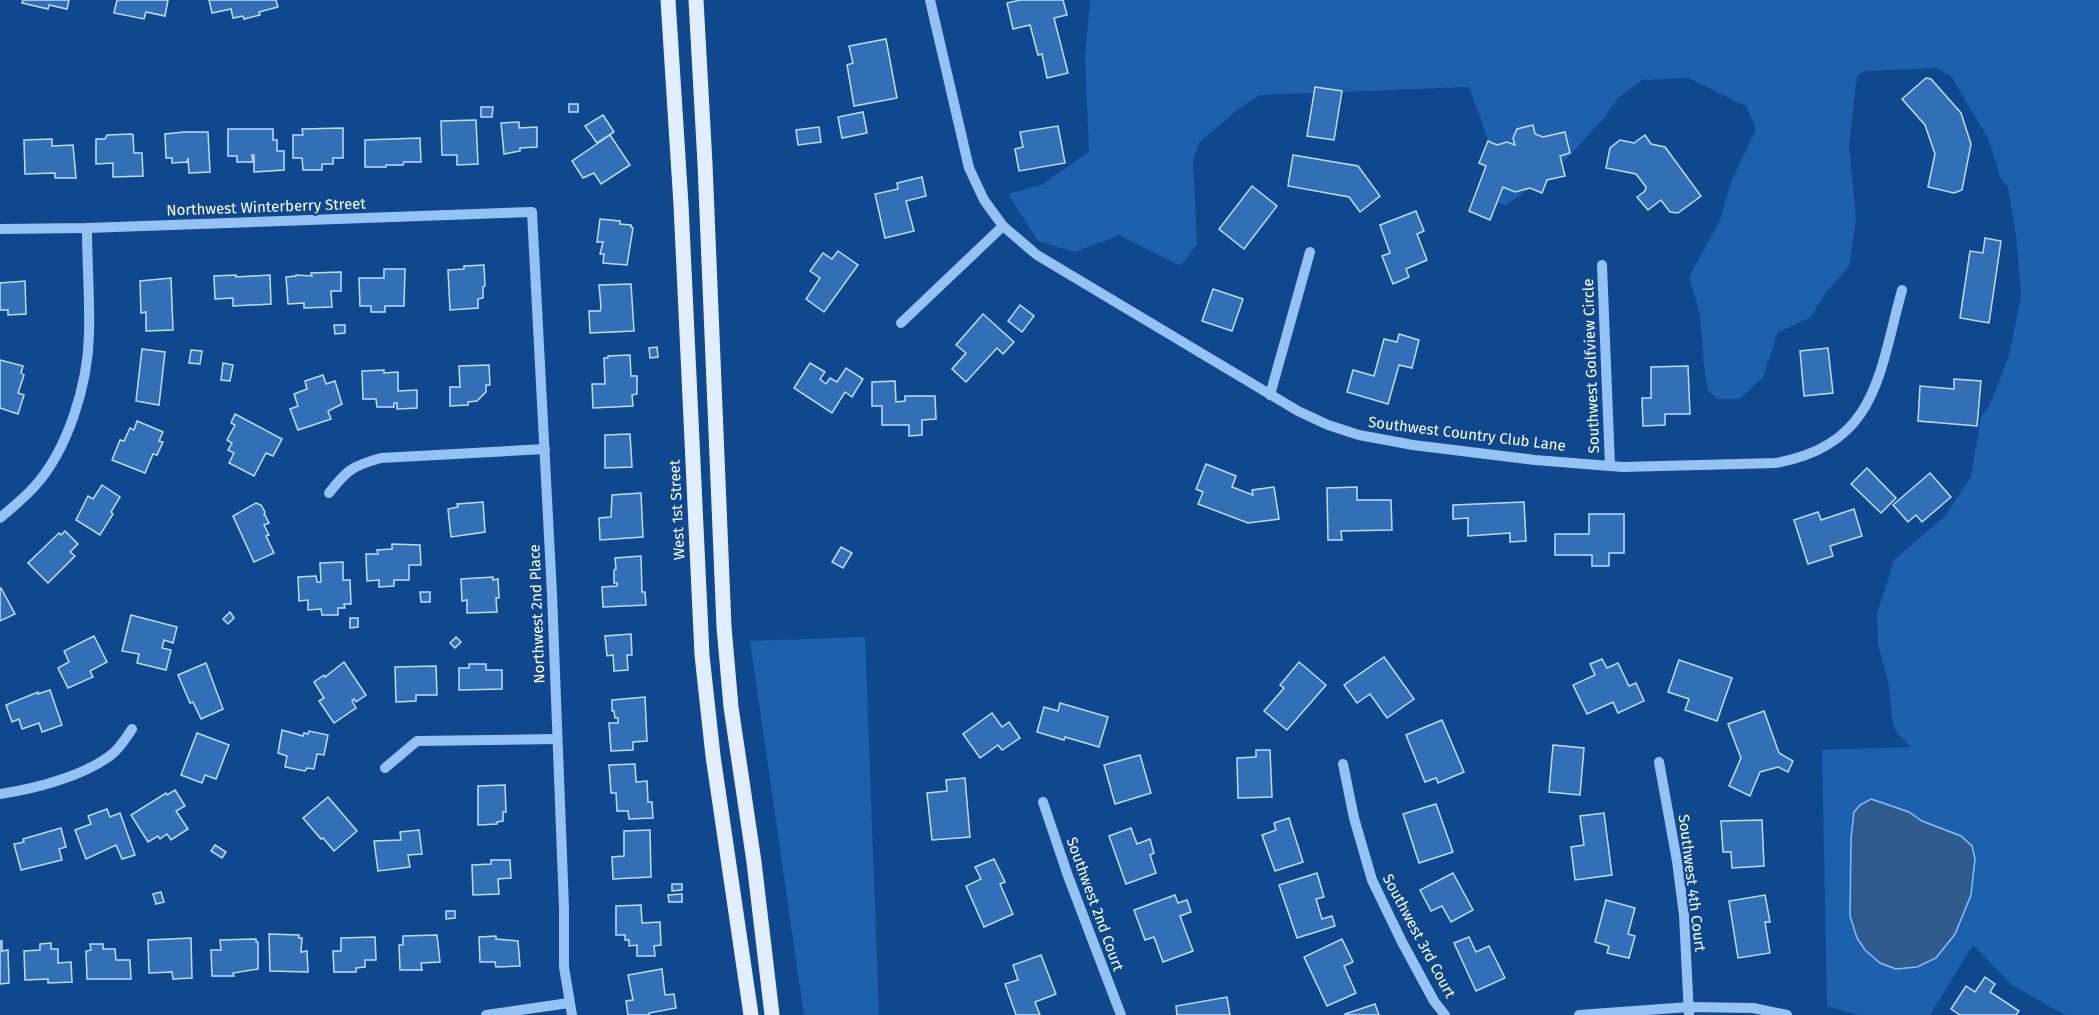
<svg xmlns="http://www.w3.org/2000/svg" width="2099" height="1015" viewBox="0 0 2099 1015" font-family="'Fira Sans',sans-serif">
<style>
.green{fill:#1d60ab}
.water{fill:#305b8f;stroke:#87bdf7;stroke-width:1.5}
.building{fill:#336fb5;stroke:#bddcfe;stroke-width:1.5}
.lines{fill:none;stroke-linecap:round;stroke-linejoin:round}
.minor{stroke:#96c2f3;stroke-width:10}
.major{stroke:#e2eeff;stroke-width:15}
.labels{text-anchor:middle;stroke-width:5;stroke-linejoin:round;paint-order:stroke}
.street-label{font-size:15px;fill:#fff;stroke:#0f488d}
</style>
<rect width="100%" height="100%" fill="#0f488d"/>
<g class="green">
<polygon points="1090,0 2099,0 2099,1015 2065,1015 2012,985 1973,945 1930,1015 1858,1015 1827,1006 1822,750 1911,747 1896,732 1892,718 1889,685 1878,645 1877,614 1894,560 1945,516 1971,476 1981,417 1989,406 2009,356 2021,295 2016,235 2008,188 2000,177 1989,140 1951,76 1936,68 1865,71 1857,76 1849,145 1856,220 1849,267 1826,292 1810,318 1778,332 1763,377 1740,399 1718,399 1708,391 1704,366 1700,315 1689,277 1720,220 1731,182 1756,129 1746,106 1689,78 1642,80 1618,98 1603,119 1557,169 1506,205 1492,201 1493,154 1469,87 1260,95 1236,111 1200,142 1193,159 1197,244 1181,266 1119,235 1075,252 1038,241 1008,194 1041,185 1089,152 1085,57"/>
<polygon points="865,637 879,1015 804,1015 750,641"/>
</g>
<polygon class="water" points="1871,799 1909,812 1922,821 1961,836 1972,846 1975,859 1971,895 1955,934 1936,958 1917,967 1896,969 1880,963 1865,950 1857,938 1850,916 1851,839 1854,812 1860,805"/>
<g class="building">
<polygon points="23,0 69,0 67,9 49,5 48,9 22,3"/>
<polygon points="117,0 168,0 165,16 146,12 144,19 114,13"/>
<polygon points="209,0 276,0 278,7 259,12 260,15 244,19 243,16 233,18 231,9 212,13"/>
<polygon points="1020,0 1063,0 1067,15 1054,18 1068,73 1047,78 1042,54 1038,55 1030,25 1013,29 1007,3"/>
<polygon points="886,39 897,98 854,106 847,65 853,63 849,46"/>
<polygon points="1926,78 1931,79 1961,113 1971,144 1962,190 1954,193 1928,187 1935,154 1925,125 1902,99"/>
<polygon points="1315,87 1342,91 1334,140 1307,136"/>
<rect x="569" y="104" width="9" height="8"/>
<polygon points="481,107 493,107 492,117 481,117"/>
<polygon points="863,112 867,133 842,138 838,117"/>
<polygon points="603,115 614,132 597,143 585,126"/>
<polygon points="476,120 478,164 457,165 457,155 442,155 441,121"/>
<polygon points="519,122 519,128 537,127 537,147 520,148 520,151 504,154 501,123"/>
<polygon points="1533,125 1535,134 1543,137 1565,132 1570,153 1560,156 1565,176 1547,180 1542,193 1530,188 1515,192 1503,187 1490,220 1469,211 1486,166 1479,163 1488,141 1497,145 1507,142 1515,145 1513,138 1517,129"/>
<polygon points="1058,126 1065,163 1019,171 1015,149 1023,147 1020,132"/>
<polygon points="819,127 821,142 798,145 796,130"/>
<polygon points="343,128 343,158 333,158 333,164 322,164 322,170 303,170 302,158 293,158 293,135 303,135 302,129"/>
<polygon points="228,129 273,129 273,140 277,140 277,151 284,151 284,170 254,172 254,155 252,155 253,162 237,162 237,156 228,156"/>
<polygon points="184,132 208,132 210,172 189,173 188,158 187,162 172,163 172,158 166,158 165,134"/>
<polygon points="131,134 133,135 134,153 142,153 143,176 113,177 113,163 96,164 96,139 105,139 107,135"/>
<polygon points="610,135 630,165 601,184 594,173 583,178 572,161"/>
<polygon points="1645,135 1651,144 1665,147 1701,196 1678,213 1670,212 1661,200 1648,210 1637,197 1645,191 1646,187 1636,174 1606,168 1610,148 1620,140 1634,143"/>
<polygon points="420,138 421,162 404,162 403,165 386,165 386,167 365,167 365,140"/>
<polygon points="52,139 52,146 73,145 76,178 55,178 55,173 25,174 24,140"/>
<polygon points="1293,155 1358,166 1380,196 1360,212 1349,197 1288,186"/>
<polygon points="922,177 926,196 906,201 914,231 885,238 875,194 898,189 897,183"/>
<polygon points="1252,186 1277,206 1244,249 1219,229"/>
<polygon points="1416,211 1424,231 1417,234 1427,260 1406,269 1409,277 1393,284 1382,256 1390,253 1380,225"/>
<polygon points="600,219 620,221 620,224 631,225 631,227 633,228 627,265 603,263 604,254 600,254 603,242 597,242"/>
<polygon points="1985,238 2001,241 1989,323 1960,318 1970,251 1983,253"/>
<polygon points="838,251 858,265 824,312 806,299 820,278 810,271 823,253 832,259"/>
<polygon points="484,265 485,286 483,287 483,298 478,299 478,308 450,310 448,270 464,269 464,266"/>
<polygon points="384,269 405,269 404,306 385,306 385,312 371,312 371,306 360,306 359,278 384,278"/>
<polygon points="341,272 341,291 331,291 332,307 304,308 304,303 288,304 286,277 296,276 296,275 312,276 311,273"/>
<polygon points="236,275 236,277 270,275 271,304 233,306 233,298 215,299 214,276"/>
<polygon points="171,278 173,330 146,331 146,312 141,313 140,281"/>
<polygon points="25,281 26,314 8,315 8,310 0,310 0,283"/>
<polygon points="631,284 634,331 590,333 589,311 600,311 601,307 599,285"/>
<polygon points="1213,289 1243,299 1232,331 1202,321"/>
<polygon points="1020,305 1034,316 1022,332 1008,321"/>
<polygon points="983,314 1014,342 1003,354 997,348 966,382 952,369 966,353 956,345"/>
<polygon points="334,325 345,325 345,333 335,334"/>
<polygon points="1399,334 1419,340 1412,368 1399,365 1388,404 1347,392 1353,370 1374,376 1384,339 1397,342"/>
<polygon points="657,347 658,357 650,358 649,348"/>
<polygon points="1828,348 1833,393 1804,396 1800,351"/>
<polygon points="142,349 165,352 159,405 136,401"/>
<polygon points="191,350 202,351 200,364 189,363"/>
<polygon points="630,355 631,376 637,376 637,394 632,395 633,406 593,408 592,384 605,384 604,358 608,358 608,356"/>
<polygon points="0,360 23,366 21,373 24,375 18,393 24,395 18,414 0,408"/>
<polygon points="223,363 233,365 230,381 221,380"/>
<polygon points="810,363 825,372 820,379 826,384 830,378 837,382 846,368 863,379 852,397 845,392 832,413 794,388"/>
<polygon points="489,365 490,385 486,385 486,392 477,401 468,402 468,405 450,406 450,387 460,387 459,366"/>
<polygon points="1688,366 1690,414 1665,414 1665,425 1643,426 1642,398 1651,398 1651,367"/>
<polygon points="384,370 384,373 398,372 398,391 417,390 417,408 397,409 397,403 394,403 394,407 377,407 376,399 363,399 362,371"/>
<polygon points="323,375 326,384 335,381 342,404 328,411 331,419 298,430 290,409 298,406 294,394 307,389 305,381"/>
<polygon points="1954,379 1981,381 1977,426 1918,421 1920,386 1954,389"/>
<polygon points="895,381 896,402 905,401 905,396 935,396 936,419 922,420 922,435 909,436 909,425 882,425 882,406 872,406 872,382"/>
<polygon points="235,414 282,439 273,456 266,453 254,476 229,463 234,453 228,450 232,443 227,440 235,425 231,423"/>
<polygon points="137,421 163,432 159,441 163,442 157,455 153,454 145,473 112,460 120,440 124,441 130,428 134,430"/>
<polygon points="630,434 632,467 605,468 605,435"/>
<polygon points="1206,464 1236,476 1232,487 1253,495 1252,490 1274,487 1279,519 1248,523 1198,504 1203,492 1196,489"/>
<polygon points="1867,468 1896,498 1881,513 1851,484"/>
<polygon points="1930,473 1951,497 1922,522 1916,515 1908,522 1893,505"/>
<polygon points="102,485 120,497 111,512 113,514 100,535 76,520 88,496 93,499"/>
<polygon points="1357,487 1357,500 1391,500 1392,530 1341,531 1342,540 1328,540 1327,488"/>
<polygon points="641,493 643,537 600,540 599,518 611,517 612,495"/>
<polygon points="483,502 485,532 451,537 448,509 458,507 457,504"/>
<polygon points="1524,502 1526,541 1510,542 1510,533 1468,536 1468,518 1453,519 1453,505"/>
<polygon points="256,503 261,505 265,512 264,515 265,515 269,523 264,525 269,535 266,536 274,553 254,562 233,516"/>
<polygon points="1854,509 1862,536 1830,546 1833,556 1808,564 1794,520 1818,512 1821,520"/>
<polygon points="1589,514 1624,514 1624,553 1609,553 1609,566 1592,566 1592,555 1555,555 1555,534 1589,534"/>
<polygon points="65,531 78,544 70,552 75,556 48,583 28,563 59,533 61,535"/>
<polygon points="392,544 420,545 421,565 409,565 409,580 394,580 394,586 379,587 379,580 367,581 366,554 378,554 377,550 392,549"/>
<polygon points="841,547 852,553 843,568 832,562"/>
<polygon points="641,556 642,592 645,592 646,605 603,607 602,587 617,586 617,583 614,583 614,570 616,569 615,558"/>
<polygon points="343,562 343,580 350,580 351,604 344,604 345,608 338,608 338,615 322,615 321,609 308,610 308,600 299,601 298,577 316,576 317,582 321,582 320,563"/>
<polygon points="493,577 493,580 498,579 499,598 496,598 497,612 467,613 467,600 462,601 461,579"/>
<polygon points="1,588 15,614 0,621 0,589"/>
<polygon points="420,592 430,592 430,602 421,602"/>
<polygon points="230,612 234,618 228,624 223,619"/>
<polygon points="131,615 177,627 173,643 164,640 162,648 171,650 166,670 137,663 139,654 122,651"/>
<polygon points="350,618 358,618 358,627 350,628"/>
<polygon points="631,634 632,655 627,655 628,670 614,671 613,655 607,656 605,636"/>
<polygon points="94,636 107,662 90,671 93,677 68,688 58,668 69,662 64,651"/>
<polygon points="456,637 461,642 455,648 450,643"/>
<polygon points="1384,657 1414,699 1387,718 1370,694 1357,703 1344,685"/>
<polygon points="1602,659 1607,668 1618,663 1629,686 1636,683 1644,701 1618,713 1613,702 1587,714 1573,685 1595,675 1590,664"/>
<polygon points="1679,660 1732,678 1717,721 1685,710 1689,699 1668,692"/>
<polygon points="344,662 366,695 356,702 354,699 352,701 356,708 334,723 319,701 324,698 314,682 324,675 325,677"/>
<polygon points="1299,662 1326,685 1287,730 1264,711 1284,688 1280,685"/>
<polygon points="206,663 223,709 201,719 193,702 190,703 178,675"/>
<polygon points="469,664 486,664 486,670 502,670 502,689 459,690 459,668 469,668"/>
<polygon points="436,666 437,695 416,695 416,701 396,702 395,667"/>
<polygon points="50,690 62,725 42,732 39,723 22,729 19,719 12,722 6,705 38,692 38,694"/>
<polygon points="645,697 647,741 633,742 633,750 611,751 609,723 618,723 618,718 615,718 614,711 612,711 612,700"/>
<polygon points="1060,703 1108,717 1099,747 1065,737 1064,740 1037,732 1044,707 1058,711"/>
<polygon points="1764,711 1779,753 1793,761 1788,772 1778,767 1760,772 1750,796 1729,786 1741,758 1728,724"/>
<polygon points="992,713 1002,727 1009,722 1020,738 1002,750 998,745 980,758 963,734"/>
<polygon points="1442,720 1464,772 1438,783 1436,778 1425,782 1406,735"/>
<polygon points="282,730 303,736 304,733 308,734 309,731 328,735 324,755 317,754 314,769 307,768 305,771 285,767 287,756 278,753"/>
<polygon points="197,733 229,745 216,779 205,775 202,783 181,775"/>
<polygon points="1553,745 1584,748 1580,795 1549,792"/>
<polygon points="1256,750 1270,750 1272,797 1238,798 1237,758 1256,757"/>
<polygon points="1140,755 1151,793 1115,804 1104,765"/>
<polygon points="635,764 636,782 647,781 648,802 652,802 653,818 629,819 628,811 617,811 616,793 611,793 609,765"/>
<polygon points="965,778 970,837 932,840 927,793 947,791 946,780"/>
<polygon points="505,785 506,812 503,812 503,821 497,822 497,824 478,825 478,786"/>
<polygon points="175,790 185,806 176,811 188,829 171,840 167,834 160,839 158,836 148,842 131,815 166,793 167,795"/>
<polygon points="328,797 357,831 334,851 323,838 321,839 303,818"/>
<polygon points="1436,804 1453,852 1419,863 1403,814"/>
<polygon points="107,809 110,817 120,813 135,855 122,859 116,845 86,859 75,830 91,824 88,816"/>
<polygon points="1604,813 1612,875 1575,880 1571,847 1584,845 1580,816"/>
<polygon points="1289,818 1303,862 1275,871 1262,835 1276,830 1274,823"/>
<polygon points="1762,820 1764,866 1732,868 1731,852 1723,852 1721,821"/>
<polygon points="61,828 66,847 59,849 62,860 21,870 14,844 24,842 23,839"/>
<polygon points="1131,828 1137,844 1150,839 1154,853 1150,855 1156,873 1126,884 1109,836"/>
<polygon points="419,830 422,854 408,855 410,867 378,871 374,841 401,840 400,832"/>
<polygon points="650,830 651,877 613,879 612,857 624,856 624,831"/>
<polygon points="215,845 226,852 222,858 211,851"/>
<polygon points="994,859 1005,882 1000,884 1013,914 984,927 966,886 981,879 975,867"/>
<polygon points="491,860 510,860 511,878 498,879 499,894 473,895 472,865 491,864"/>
<polygon points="1317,873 1324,897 1316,899 1322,919 1332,916 1335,926 1297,938 1279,885"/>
<polygon points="1453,873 1473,910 1451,922 1442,906 1431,911 1420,890"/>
<polygon points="672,884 682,884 682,890 672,891"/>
<polygon points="161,892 164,902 156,904 153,894"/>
<polygon points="682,894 682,902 669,902 668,895"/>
<polygon points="1175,895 1178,903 1187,900 1191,912 1180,916 1193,951 1163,962 1154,937 1145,940 1134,910"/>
<polygon points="1765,895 1770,922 1765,922 1770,953 1738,958 1729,901"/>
<polygon points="1606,900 1635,908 1628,934 1635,936 1629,958 1607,953 1609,946 1595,942"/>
<polygon points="641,905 642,923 660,922 661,945 654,946 655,956 637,956 637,945 629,946 629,940 625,940 625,935 616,935 616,906"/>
<polygon points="446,911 455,911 455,918 446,919"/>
<polygon points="269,934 299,935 299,938 302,938 301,952 307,951 308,972 270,971"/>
<polygon points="437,935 440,962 421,963 422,970 400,970 399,945 403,945 403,936"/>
<polygon points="496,936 496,939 518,941 520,966 496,967 495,962 480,962 479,937"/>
<polygon points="375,937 376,960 365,960 365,967 356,968 356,972 334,972 333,951 341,951 341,938"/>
<polygon points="1469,937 1476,952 1489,946 1505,978 1476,991 1454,943"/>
<polygon points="191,938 192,978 173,979 172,972 149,973 148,940"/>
<polygon points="256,939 256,942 258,942 258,969 233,973 234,976 212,976 211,950 221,950 220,940"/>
<polygon points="1342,939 1353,962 1344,966 1356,993 1327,1006 1304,957"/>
<polygon points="0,941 2,941 2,951 8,950 9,983 0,984"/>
<polygon points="51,943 51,949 58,949 58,963 71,962 72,982 48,983 48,979 25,980 24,951 40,950 40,944"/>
<polygon points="90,944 103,944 103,949 115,949 116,960 130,960 131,979 87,979 86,951 91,950"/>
<polygon points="1041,955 1056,994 1035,1002 1040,1015 1016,1015 1005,984 1018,980 1013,965"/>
<polygon points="662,969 665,995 674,994 676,1008 649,1013 649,1015 628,1015 626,1001 633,1000 628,975"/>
<polygon points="1985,977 1995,984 1990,992 2019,1011 2016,1015 1960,1015 1951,1009 1966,986 1975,992"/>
<polygon points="1227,997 1230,1015 1177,1015 1176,1006"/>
<polygon points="1375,1004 1379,1015 1346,1015 1345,1014"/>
</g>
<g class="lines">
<g class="minor">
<path d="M930,0L969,168L984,200L1003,226L1037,255L1298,411L1328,425L1359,435L1413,445L1535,460L1623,467L1776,463C1877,445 1879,373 1902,290"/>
<polyline points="0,229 87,228 532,212 552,594 564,908 564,967 572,1015"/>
<polyline points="1602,265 1610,466"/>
<polyline points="901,323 1003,226"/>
<polyline points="1270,395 1310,252"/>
<path d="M329,493C347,470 352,466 381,458L545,449"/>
<path d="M0,518C12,508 24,498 34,487C68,450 88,384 89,334C90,299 87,264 87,228"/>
<polyline points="1659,762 1677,861 1684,915 1689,1015"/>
<polyline points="1343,764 1354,818 1372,880 1402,942 1434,1001 1445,1015"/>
<polyline points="385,768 417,741 556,739"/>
<path d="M0,794C34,789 84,776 111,755C120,748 126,738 132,729"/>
<polyline points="1043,802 1068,876 1121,1015"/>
<polyline points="486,1015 569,1003"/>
<polyline points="1579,1015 1689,1007 1753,1008 1787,1015"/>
</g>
<g class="major">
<polyline points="668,0 681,205 702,655 713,756 751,1015"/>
<polyline points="696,0 705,164 724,627 731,707 754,862 772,1015"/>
</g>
</g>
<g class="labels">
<g class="street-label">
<text transform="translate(266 207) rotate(-2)" y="5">Northwest Winterberry Street</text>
<text transform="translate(1591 366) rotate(-92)" y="5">Southwest Golfview Circle</text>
<text transform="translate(1467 434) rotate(7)" y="5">Southwest Country Club Lane</text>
<text transform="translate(677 510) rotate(-93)" y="5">West 1st Street</text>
<text transform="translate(537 614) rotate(-92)" y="5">Northwest 2nd Place</text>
<text transform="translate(1692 883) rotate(83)" y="5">Southwest 4th Court</text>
<text transform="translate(1095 904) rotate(70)" y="5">Southwest 2nd Court</text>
<text transform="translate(1419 936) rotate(62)" y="5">Southwest 3rd Court</text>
</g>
</g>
</svg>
